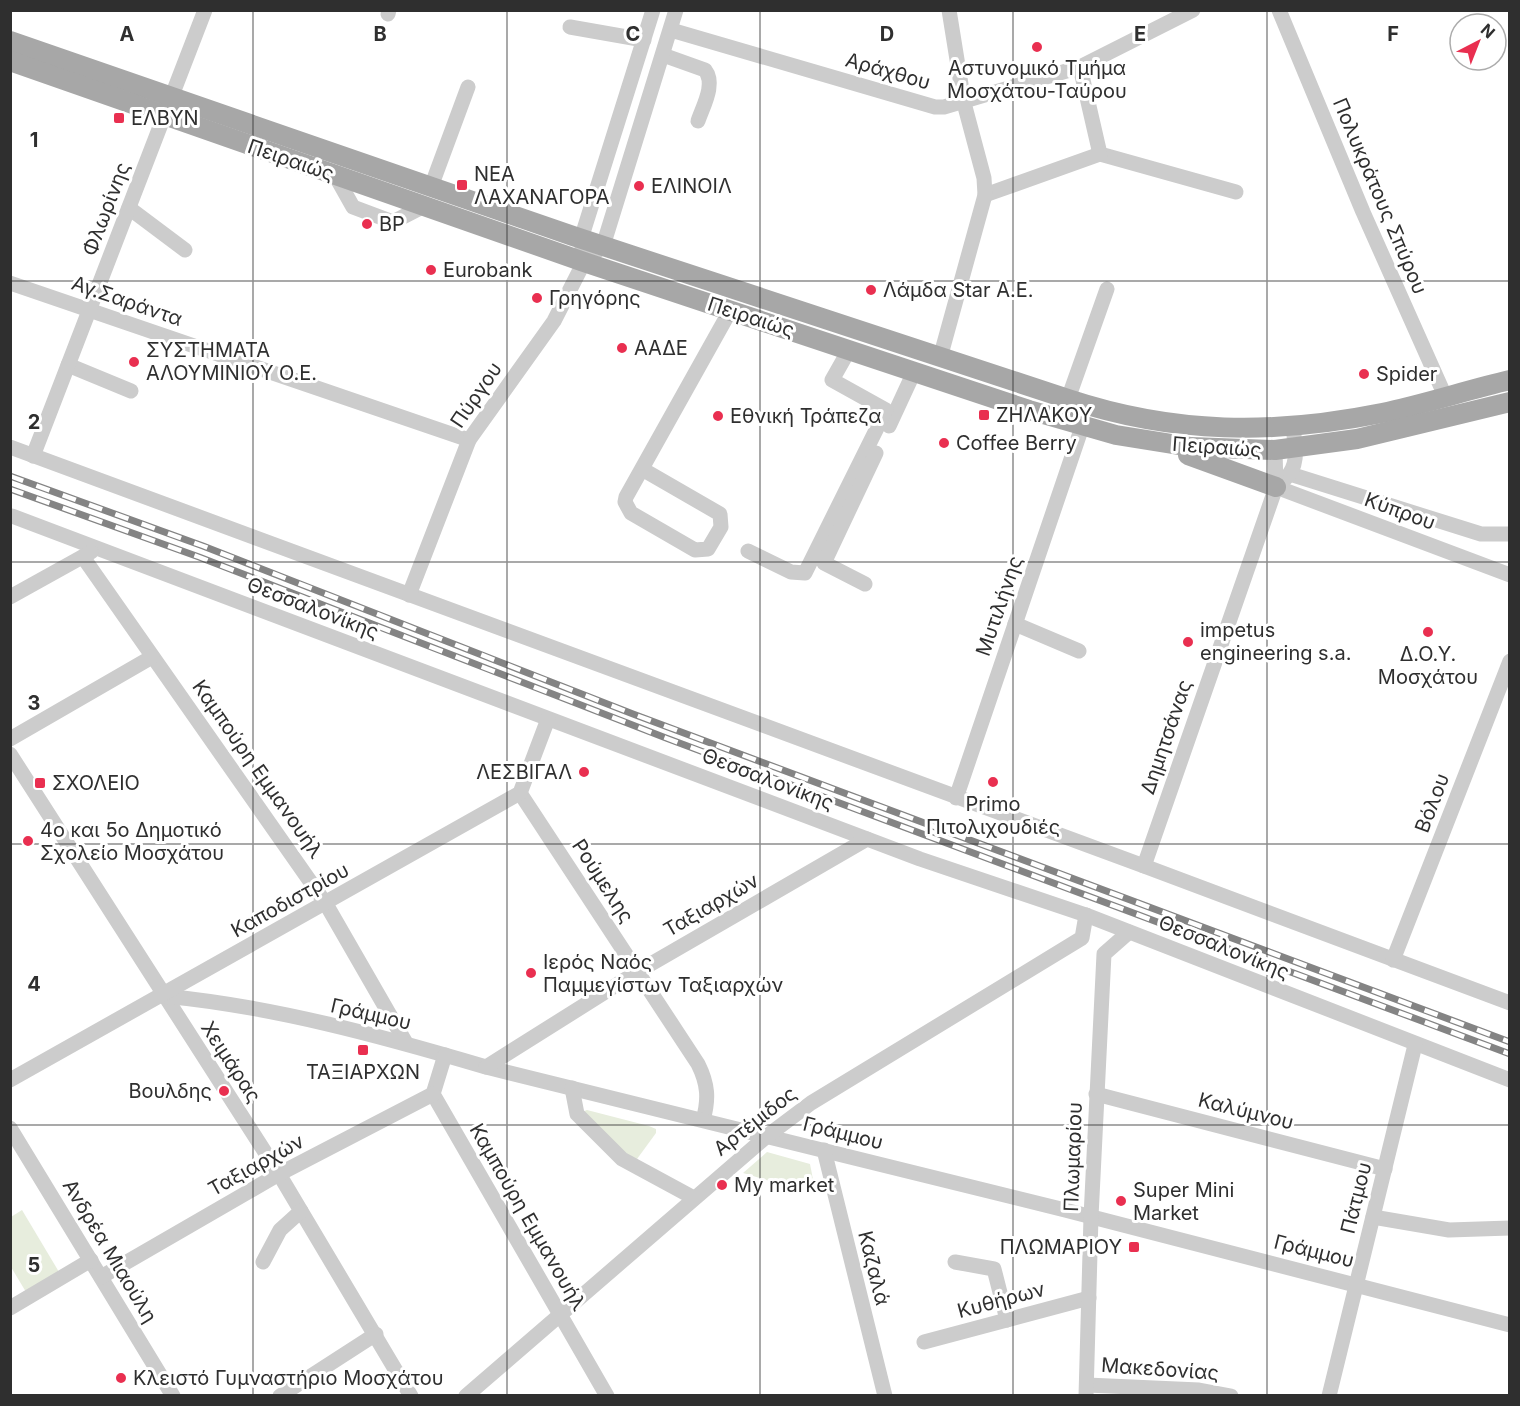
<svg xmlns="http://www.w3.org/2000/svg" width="1520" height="1406" viewBox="0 0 1520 1406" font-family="Inter,sans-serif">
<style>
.green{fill:#e7eddd}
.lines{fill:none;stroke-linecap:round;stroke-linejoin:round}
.minor{stroke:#ccc;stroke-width:15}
.major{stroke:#a7a7a7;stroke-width:20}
.rail-casing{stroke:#848484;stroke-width:7}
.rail{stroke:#fff;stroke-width:4.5;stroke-dasharray:14;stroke-linecap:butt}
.grid{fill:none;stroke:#2f2f2f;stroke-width:1.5;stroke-opacity:0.55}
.poi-dot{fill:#e92f50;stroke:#fff;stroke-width:2}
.labels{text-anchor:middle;stroke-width:6;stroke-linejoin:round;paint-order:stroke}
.poi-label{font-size:20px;fill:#2f2f2f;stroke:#fff;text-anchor:start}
.street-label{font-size:20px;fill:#2f2f2f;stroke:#fff}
.grid-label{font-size:20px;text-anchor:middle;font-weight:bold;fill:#2f2f2f;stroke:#fff;stroke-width:6;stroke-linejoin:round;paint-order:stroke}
</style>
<rect width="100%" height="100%" fill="#fff"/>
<g class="green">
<polygon points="587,1110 649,1126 656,1129 656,1133 637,1159 630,1158 582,1112"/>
<polygon points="767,1152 810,1164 816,1195 743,1173"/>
<polygon points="22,1210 59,1272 26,1292 11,1267 11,1217"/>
</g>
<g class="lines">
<g class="minor">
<polyline points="1279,10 1363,212 1445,396"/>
<polyline points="388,14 389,10"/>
<polyline points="570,27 644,40"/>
<polyline points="671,30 935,107 944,107 1080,67 1193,10"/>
<path d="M663,55L705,70C716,84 703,106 698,121"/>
<polyline points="1080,67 1100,154"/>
<polyline points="1100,154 1236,192"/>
<polyline points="335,175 353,207 393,222 424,206"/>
<polyline points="431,187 468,87"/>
<polyline points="985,195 1100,154"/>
<polyline points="129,208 185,250"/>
<polyline points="582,247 581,239 653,10"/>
<polyline points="10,283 469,440"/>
<polyline points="940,358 985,195 984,178 964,103 949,10"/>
<polyline points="68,365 131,391"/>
<polyline points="1068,399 1107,289"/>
<polyline points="889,426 914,372"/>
<polyline points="10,447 1144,866 1510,1003"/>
<polyline points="33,456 205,10"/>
<polyline points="642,469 720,514 721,527 708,549 695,550 631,513 625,502 626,497 730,311"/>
<polyline points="1290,474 1481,534 1510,534"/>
<path d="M1285,479C1300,465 1295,446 1293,427"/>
<polyline points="1276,487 1510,575"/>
<polyline points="12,516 920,859 1086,915 1510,1080"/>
<polyline points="748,551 791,572 805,573 886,410 832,380 849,350"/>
<polyline points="83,557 326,904 406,1043"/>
<polyline points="865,584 824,563 876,453"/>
<polyline points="409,595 469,440 554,321 584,262 603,246 676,10"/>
<polyline points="10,597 91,552"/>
<polyline points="1015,624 1079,651"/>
<polyline points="10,739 152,657"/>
<polyline points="10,754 279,1174 411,1396"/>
<path d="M520,793L698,1064C708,1084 709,1099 703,1120"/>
<polyline points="956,798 1082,427"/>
<polyline points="1144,866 1276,487 1275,450"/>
<polyline points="1393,960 1510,661"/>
<path d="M163,996C272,1006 381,1036 486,1067L1065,1210L1510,1325"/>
<polyline points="445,1055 433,1094 607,1396"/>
<polyline points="486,1067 637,972 867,839"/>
<polyline points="10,1080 520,793 548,719"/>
<polyline points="572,1088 577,1114 622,1159 694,1198"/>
<polyline points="1096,1094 1385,1169"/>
<polyline points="10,1128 173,1396"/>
<polyline points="824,1150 885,1396"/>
<polyline points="1373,1217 1449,1230 1510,1228"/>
<polyline points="263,1262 280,1230 301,1211"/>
<polyline points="955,1262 994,1269 1007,1320"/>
<polyline points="101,1277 279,1174 433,1094"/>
<polyline points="10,1308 91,1260"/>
<polyline points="924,1342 1089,1298"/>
<polyline points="1087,1385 1199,1390 1231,1396"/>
<polyline points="280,1396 376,1334"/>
<polyline points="466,1396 767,1136 811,1103 1082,938 1086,915"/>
<polyline points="1086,1396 1091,1217 1104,954 1129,932"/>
<polyline points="1329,1396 1415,1045"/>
</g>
<g class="major">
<path d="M10,41L573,236L1068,399C1174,434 1273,435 1382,413C1425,404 1467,390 1510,380"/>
<polyline points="10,61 584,262 1029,410 1116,435 1191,447 1275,450 1357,439 1510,402"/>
<polyline points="1188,455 1276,487"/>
</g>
<g class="rail-casing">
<g id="rail">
<polyline points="10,476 203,546 633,714 1510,1042"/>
<polyline points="10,489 199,557 666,738 1510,1054"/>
</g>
</g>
<use href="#rail" class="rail"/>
</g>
<path class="grid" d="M253,10V1396M507,10V1396M760,10V1396M1013,10V1396M1267,10V1396M10,281H1510M10,562H1510M10,844H1510M10,1125H1510"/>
<g class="poi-dot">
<circle cx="1037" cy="47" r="6"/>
<rect x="113" y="112" width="12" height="12" rx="3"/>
<rect x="456" y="179" width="12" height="12" rx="3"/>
<circle cx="639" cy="186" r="6"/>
<circle cx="367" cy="224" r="6"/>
<circle cx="431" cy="270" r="6"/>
<circle cx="871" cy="290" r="6"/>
<circle cx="537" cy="298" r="6"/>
<circle cx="622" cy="348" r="6"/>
<circle cx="134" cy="362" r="6"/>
<circle cx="1364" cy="374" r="6"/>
<rect x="978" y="409" width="12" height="12" rx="3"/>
<circle cx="718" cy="416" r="6"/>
<circle cx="944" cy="443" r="6"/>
<circle cx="1428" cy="632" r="6"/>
<circle cx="1188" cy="642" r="6"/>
<circle cx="584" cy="772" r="6"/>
<circle cx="993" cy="782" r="6"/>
<rect x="34" y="777" width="12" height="12" rx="3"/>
<circle cx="28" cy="841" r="6"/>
<circle cx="531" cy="973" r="6"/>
<rect x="357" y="1044" width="12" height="12" rx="3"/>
<circle cx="224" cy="1091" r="6"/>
<circle cx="722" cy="1185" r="6"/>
<circle cx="1121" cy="1201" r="6"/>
<rect x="1128" y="1241" width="12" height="12" rx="3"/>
<circle cx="121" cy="1378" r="6"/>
</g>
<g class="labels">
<g class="poi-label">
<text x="1037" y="75" text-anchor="middle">Αστυνομικό Τμήμα<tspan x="1037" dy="23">Μοσχάτου-Ταύρου</tspan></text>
<text x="131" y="125">ΕΛΒΥΝ</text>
<text x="474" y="181">ΝΕΑ<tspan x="474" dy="23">ΛΑΧΑΝΑΓΟΡΑ</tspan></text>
<text x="651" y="193">ΕΛΙΝΟΙΛ</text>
<text x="379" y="231">BP</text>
<text x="443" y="277">Eurobank</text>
<text x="883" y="297">Λάμδα Star Α.Ε.</text>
<text x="549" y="305">Γρηγόρης</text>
<text x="634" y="355">ΑΑΔΕ</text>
<text x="146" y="357">ΣΥΣΤΗΜΑΤΑ<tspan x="146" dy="23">ΑΛΟΥΜΙΝΙΟΥ Ο.Ε.</tspan></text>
<text x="1376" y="381">Spider</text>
<text x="996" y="422">ΖΗΛΑΚΟΥ</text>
<text x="730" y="423">Εθνική Τράπεζα</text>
<text x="956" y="450">Coffee Berry</text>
<text x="1200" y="637">impetus<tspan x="1200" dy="23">engineering s.a.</tspan></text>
<text x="1428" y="661" text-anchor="middle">Δ.Ο.Υ.<tspan x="1428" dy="23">Μοσχάτου</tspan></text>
<text x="572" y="779" text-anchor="end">ΛΕΣΒΙΓΑΛ</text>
<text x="52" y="790">ΣΧΟΛΕΙΟ</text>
<text x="993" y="811" text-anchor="middle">Primo<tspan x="993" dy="23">Πιτολιχουδιές</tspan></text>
<text x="40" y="837">4ο και 5ο Δημοτικό<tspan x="40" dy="23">Σχολείο Μοσχάτου</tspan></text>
<text x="543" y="969">Ιερός Ναός<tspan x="543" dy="23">Παμμεγίστων Ταξιαρχών</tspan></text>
<text x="363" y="1079" text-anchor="middle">ΤΑΞΙΑΡΧΩΝ</text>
<text x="212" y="1098" text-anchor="end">Βουλδης</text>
<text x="734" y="1192">My market</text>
<text x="1133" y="1197">Super Mini<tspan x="1133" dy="23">Market</tspan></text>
<text x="1122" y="1254" text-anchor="end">ΠΛΩΜΑΡΙΟΥ</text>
<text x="133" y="1385">Κλειστό Γυμναστήριο Μοσχάτου</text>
</g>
<g class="street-label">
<text transform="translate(888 71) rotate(16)" y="7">Αράχθου</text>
<text transform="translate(291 160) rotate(19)" y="7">Πειραιώς</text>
<text transform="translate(1380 196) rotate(67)" y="7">Πολυκράτους Σπύρου</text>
<text transform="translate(106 209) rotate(-69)" y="7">Φλωρίνης</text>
<text transform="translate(127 301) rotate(19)" y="7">Αγ.Σαράντα</text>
<text transform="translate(751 317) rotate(18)" y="7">Πειραιώς</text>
<text transform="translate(476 395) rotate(-56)" y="7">Πύργου</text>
<text transform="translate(1217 447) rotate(4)" y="7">Πειραιώς</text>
<text transform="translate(1400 511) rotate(20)" y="7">Κύπρου</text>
<text transform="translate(999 606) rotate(-71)" y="7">Μυτιλήνης</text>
<text transform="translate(313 608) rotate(21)" y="7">Θεσσαλονίκης</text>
<text transform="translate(1166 737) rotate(-71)" y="7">Δημητσάνας</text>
<text transform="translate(258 769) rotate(55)" y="7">Καμπούρη Εμμανουήλ</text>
<text transform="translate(768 779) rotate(21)" y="7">Θεσσαλονίκης</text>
<text transform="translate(1432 803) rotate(-69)" y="7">Βόλου</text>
<text transform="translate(603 881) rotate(57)" y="7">Ρούμελης</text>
<text transform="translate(290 900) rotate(-29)" y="7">Καποδιστρίου</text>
<text transform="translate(711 905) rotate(-30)" y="7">Ταξιαρχών</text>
<text transform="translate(1224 947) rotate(22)" y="7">Θεσσαλονίκης</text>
<text transform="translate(371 1014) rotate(13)" y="7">Γράμμου</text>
<text transform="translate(231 1062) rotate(57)" y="7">Χειμάρας</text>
<text transform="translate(1246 1111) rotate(14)" y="7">Καλύμνου</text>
<text transform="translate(755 1121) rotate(-38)" y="7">Αρτέμιδος</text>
<text transform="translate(843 1133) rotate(14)" y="7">Γράμμου</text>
<text transform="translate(1073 1157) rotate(-88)" y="7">Πλωμαρίου</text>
<text transform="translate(256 1165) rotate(-29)" y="7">Ταξιαρχών</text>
<text transform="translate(1356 1198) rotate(-76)" y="7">Πάτμου</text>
<text transform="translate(528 1217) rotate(60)" y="7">Καμπούρη Εμμανουήλ</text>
<text transform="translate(110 1251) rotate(59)" y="7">Ανδρέα Μιαούλη</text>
<text transform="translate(1314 1251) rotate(14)" y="7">Γράμμου</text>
<text transform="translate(874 1268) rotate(76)" y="7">Καζαλά</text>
<text transform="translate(1001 1300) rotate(-15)" y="7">Κυθήρων</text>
<text transform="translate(1160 1369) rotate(4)" y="7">Μακεδονίας</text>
</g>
</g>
<g class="grid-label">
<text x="127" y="41">A</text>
<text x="380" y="41">B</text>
<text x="633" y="41">C</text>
<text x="887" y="41">D</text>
<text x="1140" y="41">E</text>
<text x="1393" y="41">F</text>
<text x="34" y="147">1</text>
<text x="34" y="429">2</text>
<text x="34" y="710">3</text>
<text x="34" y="991">4</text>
<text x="34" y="1272">5</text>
</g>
<rect width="1520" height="1406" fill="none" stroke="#2f2f2f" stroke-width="24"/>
<g transform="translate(1478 42) rotate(42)"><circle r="28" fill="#ffffff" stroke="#acacac" stroke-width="1.5"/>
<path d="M0-4.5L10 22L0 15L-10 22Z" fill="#e92f50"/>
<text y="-9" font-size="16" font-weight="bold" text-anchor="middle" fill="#2f2f2f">N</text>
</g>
</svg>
